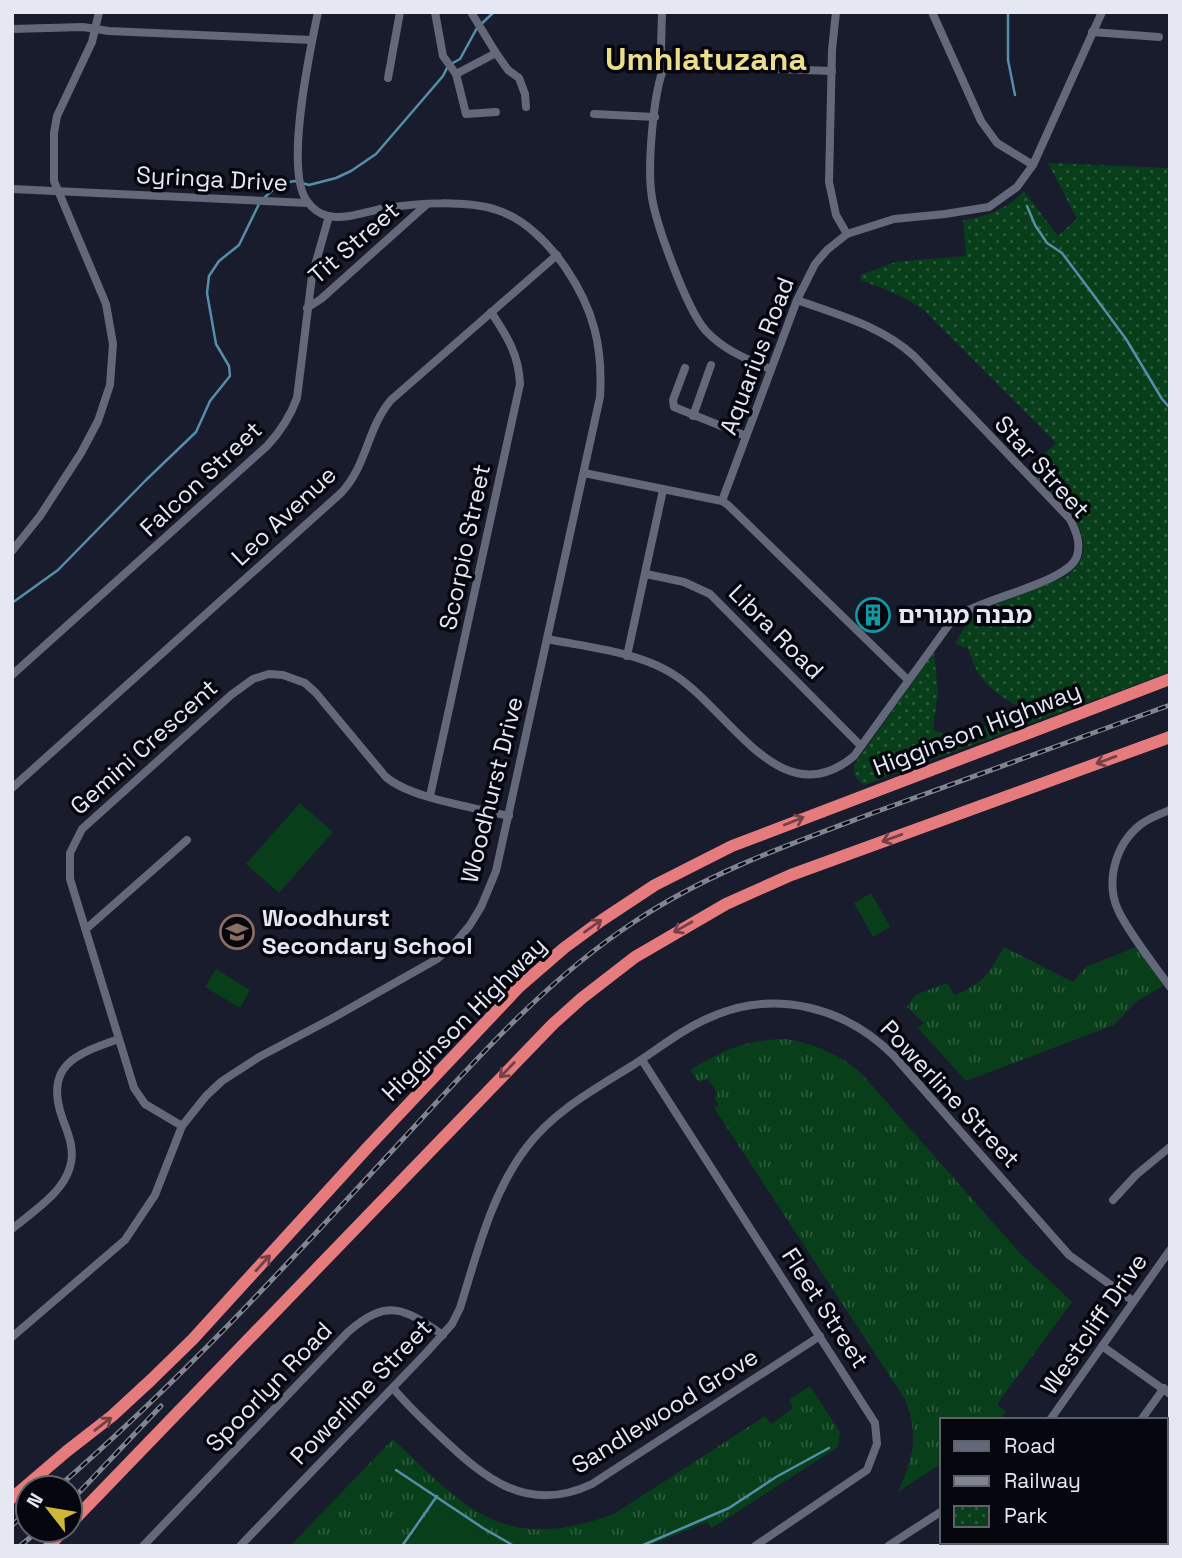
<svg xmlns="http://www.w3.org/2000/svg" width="1182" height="1558" viewBox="0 0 1182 1558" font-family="'Space Grotesk','Noto Sans Hebrew',sans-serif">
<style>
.grass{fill:url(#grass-tufts)}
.park{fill:url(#park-dots)}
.pitch{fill:#083f1a}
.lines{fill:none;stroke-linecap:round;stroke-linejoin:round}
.stream{stroke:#558ea9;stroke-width:2.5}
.minor{stroke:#64687b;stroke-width:8}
.highway{stroke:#e67b7e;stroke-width:12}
.rail-casing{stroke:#818491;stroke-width:5}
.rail{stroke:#06070e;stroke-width:2.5;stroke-dasharray:8;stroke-linecap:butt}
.oneway{stroke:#764146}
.labels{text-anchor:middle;stroke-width:7;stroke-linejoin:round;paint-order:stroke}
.street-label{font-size:24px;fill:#e5e8f3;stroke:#06070e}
.poi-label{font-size:24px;font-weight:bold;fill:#e5e8f3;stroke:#06070e;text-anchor:start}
.district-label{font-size:32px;font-weight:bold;fill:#ecdd8e;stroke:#06070e}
</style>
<defs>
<pattern id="grass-tufts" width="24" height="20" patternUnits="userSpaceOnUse" patternTransform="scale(1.75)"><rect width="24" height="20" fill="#083f1a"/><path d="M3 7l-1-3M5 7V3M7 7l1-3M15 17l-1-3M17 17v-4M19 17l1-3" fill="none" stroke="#2c5b3c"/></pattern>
<pattern id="park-dots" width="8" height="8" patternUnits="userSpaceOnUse" patternTransform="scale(1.75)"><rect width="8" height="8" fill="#083f1a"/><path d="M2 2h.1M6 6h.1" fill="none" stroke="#2c5b3c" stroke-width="1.8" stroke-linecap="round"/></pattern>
</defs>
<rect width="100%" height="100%" fill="#191c2c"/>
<g class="grass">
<path d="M1141,945L1168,983L1137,1001L1114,1025L966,1081L918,1028L924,1023L907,1007L915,995L947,983L955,995C984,983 989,973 1004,947L1073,982L1086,967Z"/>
<path d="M786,1039C814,1044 836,1053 859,1071L1019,1252L1072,1302L997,1404L1006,1412L999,1420H942V1463L898,1492C913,1457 919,1439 906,1401L714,1108L719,1105L714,1097L718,1094L707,1078L699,1083L690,1070C725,1049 745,1040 786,1039Z"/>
<path d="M810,1386L840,1432L838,1447L712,1528L707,1522L648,1546H498L435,1504L406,1546H290L393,1439C468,1511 504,1554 614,1514L765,1416L771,1424L793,1408L789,1400Z"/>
</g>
<path class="park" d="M1048,163L1170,168V672L864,785L855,777L854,765L934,652L938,693L933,728L935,731C957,740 991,725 1011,715L1016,705C986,687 979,681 968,648L955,644L966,624L964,617L1065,577C1114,542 1054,496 1028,470L1056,443L925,311C904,296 883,288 860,280L861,275L895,262L966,256L963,220C986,217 1008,209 1024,191L1058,236L1077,219Z"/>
<g class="pitch">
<polygon points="300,803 333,832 279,893 246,864"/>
<polygon points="871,893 890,927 873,937 854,903"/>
<polygon points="216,969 250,990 240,1008 205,987"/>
<polygon points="435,1504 498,1546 406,1546"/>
</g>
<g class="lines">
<g class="stream">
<polyline points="1008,12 1008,60 1015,95"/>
<polyline points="451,64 460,59 477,28 494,12"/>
<polyline points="263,199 279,184 295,181 309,185 336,178 351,171 376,154 443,76 447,68"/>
<polyline points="1027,206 1035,225 1047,243 1062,253 1095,297 1126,339 1162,399 1170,408"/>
<polyline points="12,603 58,570 146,480 196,432 210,401 230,376 229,366 216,344 207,293 209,276 219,261 239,245 259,204"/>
<polyline points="396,1470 483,1528 514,1546"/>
<polyline points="402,1546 437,1496"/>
<polyline points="641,1546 729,1508 776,1477 829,1448"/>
</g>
<g class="minor">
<polyline points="435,12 443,56 456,74 466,114 496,112"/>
<polyline points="471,12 496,53 508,70 519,78 525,94 526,107"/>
<polyline points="662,12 661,49 665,65"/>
<polyline points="836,12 832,50 829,182 836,215 847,234"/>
<polyline points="932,12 981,121 997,143 1033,165 1102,12"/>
<polyline points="12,29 83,27 109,31 312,40"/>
<polyline points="1092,32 1159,37"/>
<path d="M665,65C653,91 647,168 652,198C657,227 687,310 706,331C725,351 747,359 770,369"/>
<polyline points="665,65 832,71"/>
<polyline points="456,74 496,53"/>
<polyline points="388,78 400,12"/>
<polyline points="594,114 655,117"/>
<polyline points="12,189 308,203"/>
<polyline points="307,308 321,299 426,205"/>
<polyline points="685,368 673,400 674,407 746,436"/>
<polyline points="693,416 711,365"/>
<polyline points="584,473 722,501 728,505 908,680"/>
<polyline points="722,501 797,300 815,264 827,250 847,234 894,219 945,214 989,207 1017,187 1033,165"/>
<polyline points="12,551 40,516 81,453 98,421 110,385 113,344 106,304 54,181 54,133 57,116 92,42 99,12"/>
<polyline points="646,574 684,582 710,594 861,746"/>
<path d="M547,639C586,647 631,651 666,670C726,701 778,820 854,756L953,619C980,598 1069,583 1077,556C1081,543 1076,531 1070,519L914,356C882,326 838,315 797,300"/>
<polyline points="627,656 663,490"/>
<path d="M12,675L267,446C281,431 290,417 297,398L312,276L329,216"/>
<path d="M12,788L341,493C367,466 367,428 391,400L557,255"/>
<path d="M430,796L520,384C519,355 507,336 491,312"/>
<path d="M1170,810C1160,814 1149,818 1140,825C1115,845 1104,884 1120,914C1134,940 1153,963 1170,987"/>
<polyline points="86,929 187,840"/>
<polyline points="642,1060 875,1423 877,1444 867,1470 755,1546"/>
<path d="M182,1126L145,1104L134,1088L70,879V853L82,829L231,695L253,679L269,674L283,675L305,683L316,693L385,776C408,798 477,808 509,816"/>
<polyline points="1113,1200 1136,1175 1170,1147"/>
<path d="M12,1229C32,1212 63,1193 70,1167C75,1151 69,1135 63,1120C43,1066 75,1054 119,1039"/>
<path d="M12,1337L125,1240L155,1195L182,1126L206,1096L222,1081L259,1057L331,1019L437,959L455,943L470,925L481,907L496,871L600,397C603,347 594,309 565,267C549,244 525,219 497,210C466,200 417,203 386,208C367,211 347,220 328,216C319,214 312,208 307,201C284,170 310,50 318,12"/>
<polyline points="1102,1346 1170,1394"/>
<path d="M393,1388C407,1405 423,1420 439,1435C484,1478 527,1515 592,1484L820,1336"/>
<polyline points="1050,1420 1170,1250"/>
<polyline points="1141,1420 1164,1388"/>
<polyline points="1166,1505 1170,1500"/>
<polyline points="1008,1542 1009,1546"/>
<polyline points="1091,1542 1092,1546"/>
<path d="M143,1546L348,1332C388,1297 405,1309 443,1335"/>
<path d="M240,1546L425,1354L452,1324L460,1308C477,1254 491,1194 526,1148C553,1112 593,1090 630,1067C657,1050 682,1029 711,1017C776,988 847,1008 895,1057L1069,1255L1133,1301"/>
<polyline points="888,1546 942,1511"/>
<polyline points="1118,1546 1128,1542"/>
</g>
<g class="highway">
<polyline points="12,1498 67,1451 112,1416 151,1380 193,1339 368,1147 519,987 564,948 602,920 655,885 732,846 1170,679"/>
<polyline points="70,1524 553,1024 582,998 635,957 726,904 791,875 1170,737"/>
<polyline points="49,1546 64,1530"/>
</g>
<g class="rail-casing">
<g id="rail">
<path d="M57,1488C177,1384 284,1268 391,1152C467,1070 540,984 634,922C710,871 796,842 881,810C977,775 1074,740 1170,705"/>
<polyline points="70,1502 161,1406"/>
<polyline points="12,1525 28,1512"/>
<polyline points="20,1546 39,1530"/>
</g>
</g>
<use href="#rail" class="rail"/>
</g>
<defs><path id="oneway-shaft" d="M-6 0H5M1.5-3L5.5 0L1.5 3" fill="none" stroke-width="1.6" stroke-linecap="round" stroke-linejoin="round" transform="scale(1.75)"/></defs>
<g class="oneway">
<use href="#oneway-shaft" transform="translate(1106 760) rotate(160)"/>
<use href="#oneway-shaft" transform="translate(794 821) rotate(-22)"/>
<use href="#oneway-shaft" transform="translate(892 838) rotate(160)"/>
<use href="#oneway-shaft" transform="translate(593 926) rotate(-36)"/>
<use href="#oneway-shaft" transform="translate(683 927) rotate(150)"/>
<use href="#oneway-shaft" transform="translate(507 1070) rotate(134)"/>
<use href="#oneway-shaft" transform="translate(263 1263) rotate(-48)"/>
<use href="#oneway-shaft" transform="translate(103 1424) rotate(-38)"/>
</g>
<defs>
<g id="building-ring" transform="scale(1.75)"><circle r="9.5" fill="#06070e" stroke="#0f9aa8" stroke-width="1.5"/><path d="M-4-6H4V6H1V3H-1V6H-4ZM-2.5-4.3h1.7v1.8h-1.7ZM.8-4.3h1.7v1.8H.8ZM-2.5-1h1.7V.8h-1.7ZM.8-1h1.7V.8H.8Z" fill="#0f9aa8"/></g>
<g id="school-ring" transform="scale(1.75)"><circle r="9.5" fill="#06070e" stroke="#8d6e63" stroke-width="1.5"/><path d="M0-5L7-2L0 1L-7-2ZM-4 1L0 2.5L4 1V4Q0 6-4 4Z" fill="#8d6e63"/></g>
</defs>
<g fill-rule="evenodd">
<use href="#building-ring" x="873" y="615"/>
<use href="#school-ring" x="237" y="932"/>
</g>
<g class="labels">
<g class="street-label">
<text transform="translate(212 179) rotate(3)" y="8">Syringa Drive</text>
<text transform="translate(354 243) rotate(-41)" y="8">Tit Street</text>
<text transform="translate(757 356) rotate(-69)" y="8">Aquarius Road</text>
<text transform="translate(1042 467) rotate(48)" y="8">Star Street</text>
<text transform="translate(201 479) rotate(-43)" y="8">Falcon Street</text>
<text transform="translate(284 516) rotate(-43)" y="8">Leo Avenue</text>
<text transform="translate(465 547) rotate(-78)" y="8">Scorpio Street</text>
<text transform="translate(776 632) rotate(45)" y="8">Libra Road</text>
<text transform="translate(977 729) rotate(-21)" y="8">Higginson Highway</text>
<text transform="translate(144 747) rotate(-42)" y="8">Gemini Crescent</text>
<text transform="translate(492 790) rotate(-76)" y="8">Woodhurst Drive</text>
<text transform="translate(464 1019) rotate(-45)" y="8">Higginson Highway</text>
<text transform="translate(950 1094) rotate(47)" y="8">Powerline Street</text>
<text transform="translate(825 1308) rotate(57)" y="8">Fleet Street</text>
<text transform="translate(1094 1324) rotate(-55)" y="8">Westcliff Drive</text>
<text transform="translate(269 1387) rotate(-46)" y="8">Spoorlyn Road</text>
<text transform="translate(361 1392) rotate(-46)" y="8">Powerline Street</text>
<text transform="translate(665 1411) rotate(-32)" y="8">Sandlewood Grove</text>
</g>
<g class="poi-label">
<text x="898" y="623">מבנה מגורים</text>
<text x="262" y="926">Woodhurst<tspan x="262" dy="28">Secondary School</tspan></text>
</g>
<g class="district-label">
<text x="706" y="70">Umhlatuzana</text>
</g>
</g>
<rect width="1182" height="1558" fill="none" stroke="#e5e8f3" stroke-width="28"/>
<rect x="940" y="1418" width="228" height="126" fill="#06070e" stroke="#5f616a" stroke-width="2"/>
<rect x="954" y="1441" width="35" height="10" fill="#64687b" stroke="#5f616a" stroke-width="2"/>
<text x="1004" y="1453" font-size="21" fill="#e5e8f3">Road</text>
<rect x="954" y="1476" width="35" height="10" fill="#818491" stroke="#5f616a" stroke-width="2"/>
<text x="1004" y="1488" font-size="21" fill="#e5e8f3">Railway</text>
<rect x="954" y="1506" width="35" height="21" fill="url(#park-dots)" stroke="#5f616a" stroke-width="2"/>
<text x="1004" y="1523" font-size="21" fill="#e5e8f3">Park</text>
<g transform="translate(49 1509) rotate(301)"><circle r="33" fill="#06070e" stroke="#5f616a" stroke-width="2"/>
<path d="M0-5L12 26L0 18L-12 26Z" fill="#cfb837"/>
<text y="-10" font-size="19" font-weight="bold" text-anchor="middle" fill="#e5e8f3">N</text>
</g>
</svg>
